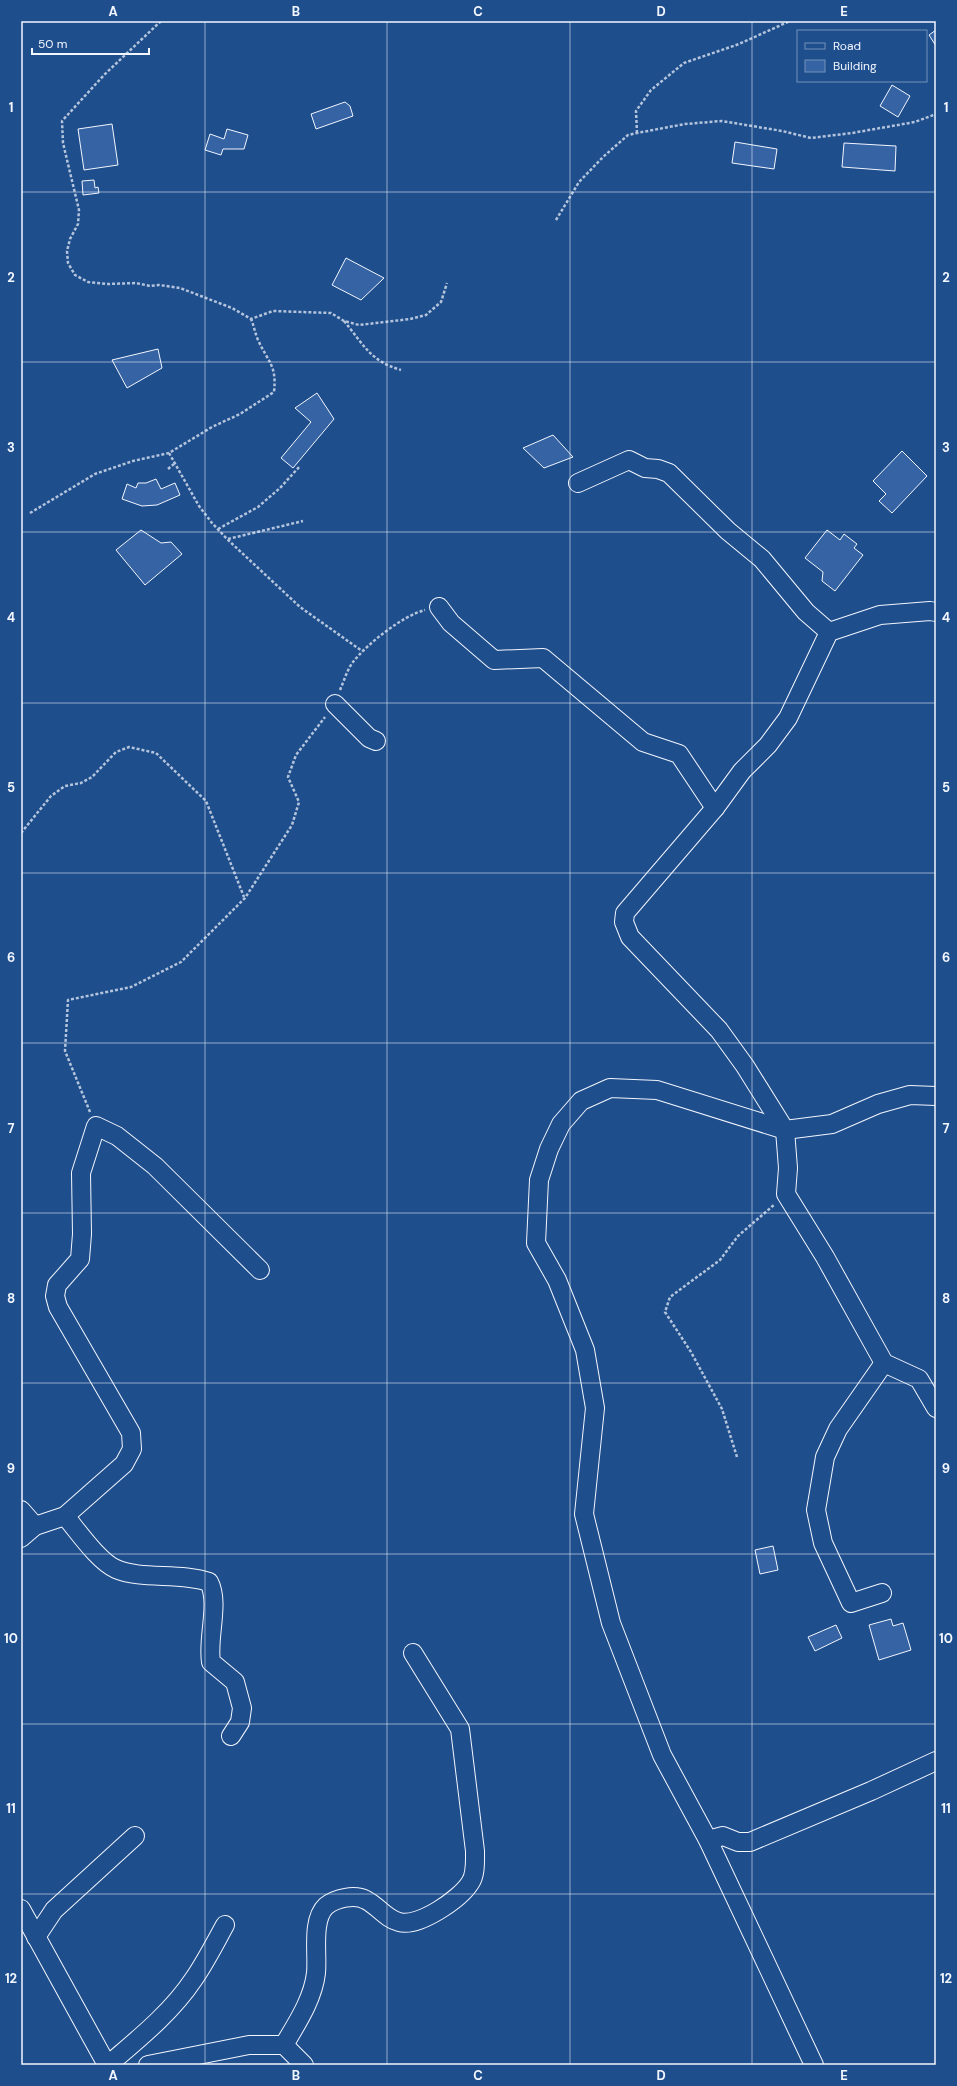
<svg xmlns="http://www.w3.org/2000/svg" width="957" height="2086" viewBox="0 0 957 2086" font-family="'DM Sans',sans-serif">
<style>
.building{fill:#3563a3;stroke:#f2f6ff}
.lines{fill:none;stroke-linecap:round;stroke-linejoin:round}
.minor-casing{stroke:#f2f6ff;stroke-width:20}
.path{stroke:#b3c4dc;stroke-width:2.5;stroke-dasharray:3 2;stroke-linecap:butt}
.minor{stroke:#1f4e8c;stroke-width:18}
.grid{fill:none;stroke:#f2f6ff;stroke-width:1;stroke-opacity:0.55}
.neatline{fill:none;stroke:#f2f6ff;stroke-width:1.5}
.grid-label{font-size:13px;text-anchor:middle;font-weight:bold;fill:#f2f6ff}
</style>
<rect width="100%" height="100%" fill="#1f4e8c"/>
<g class="building">
<polygon points="936,30 936,46 929,35"/>
<polygon points="892,85 910,96 898,117 880,106"/>
<polygon points="345,102 350,106 353,116 316,129 311,114"/>
<polygon points="112,124 118,165 84,170 78,129"/>
<polygon points="227,129 248,135 244,149 223,149 221,155 205,150 210,134 224,139"/>
<polygon points="735,142 777,149 774,169 732,163"/>
<polygon points="844,143 896,146 895,171 842,167"/>
<polygon points="94,180 95,188 98,187 99,193 83,195 82,181"/>
<polygon points="346,258 384,278 361,300 332,285"/>
<polygon points="158,349 162,368 127,388 112,360"/>
<polygon points="317,393 334,419 293,468 281,458 311,422 295,408"/>
<polygon points="553,435 573,457 544,468 523,448"/>
<polygon points="902,451 927,476 892,513 879,501 886,494 873,481"/>
<polygon points="156,479 161,489 175,483 180,495 157,505 142,506 122,499 127,484 136,488 138,483 146,483"/>
<polygon points="141,530 161,543 171,542 182,554 145,585 116,550"/>
<polygon points="827,530 840,540 844,534 857,544 854,548 863,555 835,591 822,581 823,572 805,558"/>
<polygon points="773,1546 778,1570 760,1574 755,1550"/>
<polygon points="891,1619 893,1626 903,1623 911,1650 879,1660 869,1625"/>
<polygon points="836,1625 842,1638 815,1651 808,1637"/>
</g>
<g class="lines">
<g class="minor-casing">
<g id="minor">
<polyline points="578,483 629,460 645,468 658,469 669,473 728,531 762,559 806,612 829,632"/>
<polyline points="439,607 451,623 494,660 543,658 643,742 679,754 715,808"/>
<polyline points="936,612 930,611 880,615 829,632 788,718 768,745 742,771 715,808 625,913 624,922 630,937 719,1030 745,1066 785,1130 788,1168 786,1194 825,1257 884,1363 919,1379 936,1408"/>
<polyline points="335,704 369,738 376,741"/>
<polyline points="21,1510 35,1526"/>
<path d="M65,1516C78,1531 98,1561 116,1569C141,1580 181,1572 209,1582C220,1603 207,1638 211,1662L235,1682L242,1708L240,1722L231,1736"/>
<polyline points="21,1538 35,1526 65,1516 124,1464 132,1449 131,1433 58,1307 55,1296 57,1285 80,1259 82,1234 81,1173 96,1126 117,1136 155,1166 260,1270"/>
<polyline points="882,1593 851,1603 823,1543 816,1510 825,1457 838,1429 884,1363"/>
<polyline points="708,1840 723,1836 738,1842 750,1842 871,1791 936,1761"/>
<polyline points="21,1909 107,2065"/>
<polyline points="36,1937 54,1910 135,1836"/>
<path d="M284,2045C297,2023 313,1999 316,1973C318,1955 311,1920 326,1906C336,1898 355,1894 366,1900C378,1906 386,1919 399,1922C418,1928 460,1899 470,1883C476,1875 475,1860 475,1851L460,1729L413,1653"/>
<path d="M108,2065C137,2040 171,2013 193,1980C205,1963 215,1943 225,1925"/>
<polyline points="148,2065 249,2045 284,2045 304,2065"/>
<polyline points="814,2065 708,1840 662,1755 611,1623 584,1514 595,1408 585,1350 557,1280 536,1243 539,1180 549,1149 561,1124 581,1101 610,1088 657,1090 785,1130 832,1124 878,1104 910,1095 936,1096"/>
</g>
</g>
<g class="path">
<polyline points="161,21 104,75 62,121 63,143 79,210 78,224 70,239 67,251 68,263 75,275 88,282 107,284 136,283 150,286 159,285 180,288 232,308 251,319 273,311 331,313 344,321 359,325 410,319 426,315 441,302 447,283"/>
<polyline points="637,133 636,111 651,90 684,63 739,44 790,21"/>
<polyline points="556,220 579,182 603,157 628,135 637,133 685,124 722,121 782,131 811,138 852,133 915,122 936,114"/>
<path d="M344,321C364,345 370,361 401,370"/>
<polyline points="169,453 199,506 212,523 227,539 300,607 362,651"/>
<polyline points="168,469 174,464"/>
<path d="M30,513L95,474L133,461L169,453L212,427L240,414L274,392C277,365 268,362 258,340C255,333 254,326 251,319"/>
<polyline points="218,529 258,507 280,488 300,466"/>
<polyline points="228,539 303,521"/>
<path d="M340,690C344,681 347,670 353,662C367,644 402,616 425,610"/>
<polyline points="21,833 51,796 65,786 81,783 92,777 116,752 129,747 156,753 206,801 244,897"/>
<polyline points="90,1112 65,1051 68,1000 131,987 181,962 245,898 292,825 299,802 288,777 296,755 325,717"/>
<polyline points="737,1457 722,1409 691,1352 665,1312 670,1297 720,1260 738,1236 775,1204"/>
</g>
<use href="#minor" class="minor"/>
</g>
<path class="grid" d="M205,21V2065M387,21V2065M570,21V2065M752,21V2065M21,192H936M21,362H936M21,532H936M21,703H936M21,873H936M21,1043H936M21,1213H936M21,1383H936M21,1554H936M21,1724H936M21,1894H936"/>
<rect width="957" height="2086" fill="none" stroke="#1f4e8c" stroke-width="44"/>
<rect x="797" y="30" width="130" height="52" fill="#1f4e8c" stroke="#7391ba"/>
<rect x="805" y="43" width="20" height="6" fill="#1f4e8c" stroke="#7391ba"/>
<text x="833" y="50" font-size="12" fill="#f2f6ff">Road</text>
<rect x="805" y="60" width="20" height="12" fill="#3563a3" stroke="#7391ba"/>
<text x="833" y="70" font-size="12" fill="#f2f6ff">Building</text>
<path d="M32 48v6h117v-6" fill="none" stroke="#f2f6ff" stroke-width="2"/>
<text x="38" y="48" font-size="12" fill="#f2f6ff" stroke="#1f4e8c" stroke-width="3" paint-order="stroke">50 m</text>
<rect x="22" y="22" width="913" height="2042" class="neatline"/>
<g class="grid-label">
<text x="113" y="16">A</text>
<text x="296" y="16">B</text>
<text x="478" y="16">C</text>
<text x="661" y="16">D</text>
<text x="844" y="16">E</text>
<text x="11" y="112">1</text>
<text x="946" y="112">1</text>
<text x="11" y="282">2</text>
<text x="946" y="282">2</text>
<text x="11" y="452">3</text>
<text x="946" y="452">3</text>
<text x="11" y="622">4</text>
<text x="946" y="622">4</text>
<text x="11" y="792">5</text>
<text x="946" y="792">5</text>
<text x="11" y="962">6</text>
<text x="946" y="962">6</text>
<text x="11" y="1133">7</text>
<text x="946" y="1133">7</text>
<text x="11" y="1303">8</text>
<text x="946" y="1303">8</text>
<text x="11" y="1473">9</text>
<text x="946" y="1473">9</text>
<text x="11" y="1643">10</text>
<text x="946" y="1643">10</text>
<text x="11" y="1813">11</text>
<text x="946" y="1813">11</text>
<text x="11" y="1983">12</text>
<text x="946" y="1983">12</text>
<text x="113" y="2080">A</text>
<text x="296" y="2080">B</text>
<text x="478" y="2080">C</text>
<text x="661" y="2080">D</text>
<text x="844" y="2080">E</text>
</g>
</svg>
